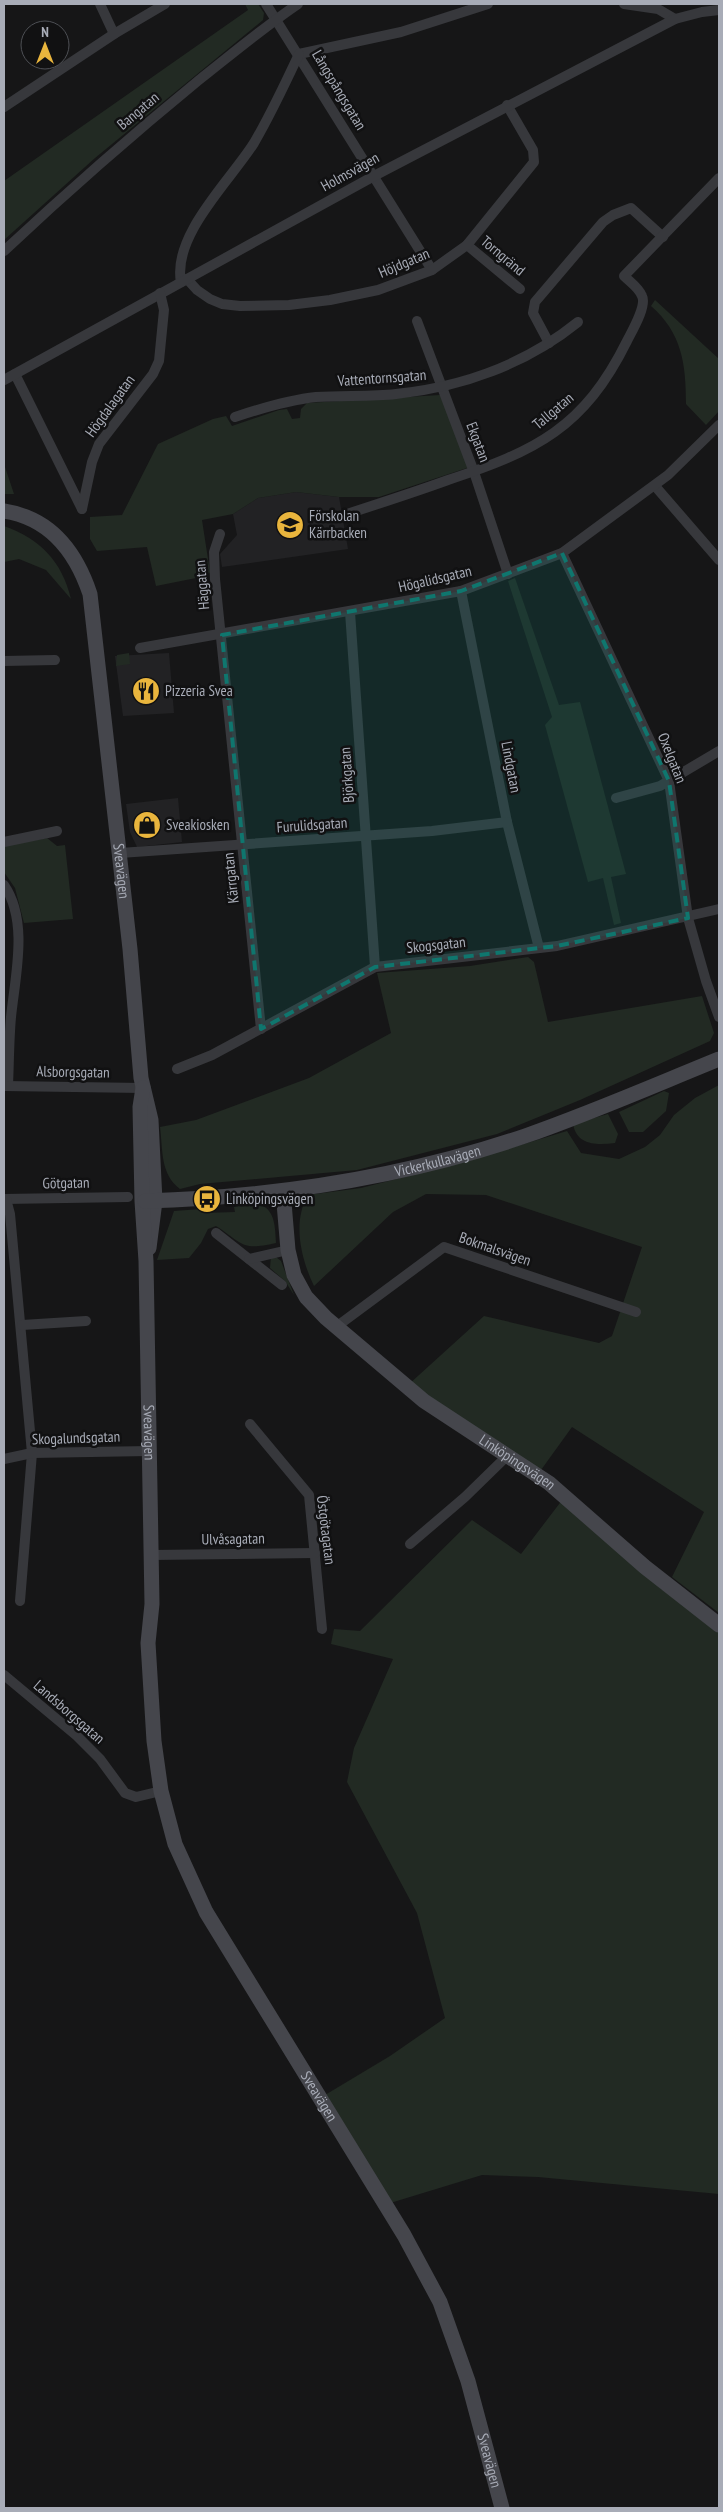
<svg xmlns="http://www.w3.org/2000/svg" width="723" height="2512" viewBox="0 0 723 2512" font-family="'PT Sans Narrow',sans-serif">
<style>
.built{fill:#222224}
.green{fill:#222a23}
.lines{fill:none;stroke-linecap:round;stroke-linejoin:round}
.minor{stroke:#37383c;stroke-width:10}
.secondary{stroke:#45464c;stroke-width:15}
.marked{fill:#0f766e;fill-opacity:0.2;stroke:#0f766e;stroke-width:4;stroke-dasharray:10 6;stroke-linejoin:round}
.labels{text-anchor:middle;stroke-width:5;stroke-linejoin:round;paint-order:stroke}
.street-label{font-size:15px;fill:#a8acb7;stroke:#111112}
.poi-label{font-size:15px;fill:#a8acb7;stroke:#111112;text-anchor:start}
</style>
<rect width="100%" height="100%" fill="#161617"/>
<g class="built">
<polygon points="296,492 339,497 348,549 222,567 220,554 237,535 233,514 258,498"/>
<polygon points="169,653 174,713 123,716 115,656"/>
<polygon points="178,798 182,842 137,847 130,832 126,804"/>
</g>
<g class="green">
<polygon points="245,4 258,4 264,13 263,20 95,158 4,240 4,181 248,10"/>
<path d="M655,300L719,359V411L706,425L686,404C686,364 682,333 651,306Z"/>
<polygon points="440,395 470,467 379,497 339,497 296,492 258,498 233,514 202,520 210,572 206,576 156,586 147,547 97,551 90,539 90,517 122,515 158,444 213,419 226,416 232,426 279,410 287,409 292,419 300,418 301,409 307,403"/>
<polygon points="4,464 14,494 4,494"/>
<path d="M4,526C40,539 62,561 71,599L46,570L19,559L4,562Z"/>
<polygon points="515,578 559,705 580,702 626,874 611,877 621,923 614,925 603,878 588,882 545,725 552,717 508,581"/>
<polygon points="129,653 130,664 116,666 117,655"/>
<polygon points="47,838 57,846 65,845 73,919 24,923 15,888 4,872 4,846"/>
<path d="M528,957L534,962L548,1022L702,996L714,1033L710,1041L580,1100L497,1134L357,1170L200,1184L180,1189C160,1174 163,1150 160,1127L196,1120L309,1078L391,1033L377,973L470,966Z"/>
<path d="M719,1085V1613L672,1577L704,1512L572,1427L541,1470L408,1385L484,1316L599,1343L612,1336L642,1247L486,1195L426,1194L393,1212L314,1286C301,1259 292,1222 308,1195L361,1188L464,1162L567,1131L581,1153L619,1159L645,1147L660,1135L674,1115L695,1098Z"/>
<polygon points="664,1091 669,1093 666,1111 643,1132 629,1132 619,1112"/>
<path d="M608,1114L618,1134L615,1143C597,1145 577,1146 573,1124Z"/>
<path d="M248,1203C274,1203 275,1221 276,1243C241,1251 244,1244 216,1226L208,1229L201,1243L189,1258L157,1260L174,1211L201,1209L203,1213L235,1212L234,1207Z"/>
<polygon points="271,1257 276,1257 281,1261 294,1295 285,1281 270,1268"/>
<polygon points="569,1491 661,1589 719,1618 719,2194 538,2177 482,2175 387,2204 325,2095 390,2056 445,2018 417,1913 347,1782 354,1748 393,1659 331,1644 334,1629 360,1631 472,1520 521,1554"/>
</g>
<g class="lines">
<g class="minor">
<polyline points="100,4 114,34"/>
<polyline points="266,4 432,270"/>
<polyline points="624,4 658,9 675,19"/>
<polyline points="299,54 401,32 488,4"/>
<polyline points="4,107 114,34 165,4"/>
<polyline points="467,245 520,289"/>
<path d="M4,251C67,192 132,135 199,80C232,54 264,27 298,4"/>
<polyline points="187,279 197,290 210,299 222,304 240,306 289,305 330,300 378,290 432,270 467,245 534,162 533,150 507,105"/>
<path d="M181,282C172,235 231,180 254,143C271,114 285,84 299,54"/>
<polyline points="417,321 474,472 508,574"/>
<polyline points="549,343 533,313 535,302 603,222 613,215 631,208 663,237"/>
<polyline points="15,374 82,509"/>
<polyline points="4,380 374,176 675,19 702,12 719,10"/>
<path d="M235,417C262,408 288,400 316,397C343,395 370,397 396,394C462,387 526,364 578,322"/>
<polyline points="655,486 719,560"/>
<polyline points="82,509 92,462 99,444 153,374 159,361 164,310 160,293"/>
<path d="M347,514C381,503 415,492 448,480C536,451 584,428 627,341C632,331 647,306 642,296C639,288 630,282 624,276L719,178"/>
<polyline points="220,534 214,552 215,579 261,1029"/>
<polyline points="562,553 669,781 688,918 706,981 719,1017"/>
<polyline points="461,591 507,822 539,948"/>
<polyline points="350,612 375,967"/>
<polyline points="140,648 461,591 562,553 668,475 719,425"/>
<polyline points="4,661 55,660"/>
<polyline points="616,798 660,786 719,751"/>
<polyline points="4,842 57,831"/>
<polyline points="120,853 432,831 507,822"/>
<path d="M4,885C29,921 15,977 11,1017C9,1039 9,1063 8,1086"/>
<polyline points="177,1069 212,1055 375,967 557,946 719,909"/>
<polyline points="4,1086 143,1088"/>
<polyline points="4,1199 128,1197"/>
<polyline points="6,1199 10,1214 32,1453 20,1601"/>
<polyline points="216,1233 282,1285"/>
<polyline points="249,1259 288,1250"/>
<polyline points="22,1325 86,1321"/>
<polyline points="336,1327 444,1247 636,1312"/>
<polyline points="250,1424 309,1495 322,1629"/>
<polyline points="4,1459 32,1453 149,1451"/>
<polyline points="410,1544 465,1497 507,1456"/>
<polyline points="151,1555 315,1553"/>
<polyline points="4,1675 77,1736 100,1759 125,1793 136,1797 161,1791"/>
</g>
<g class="secondary">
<path id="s1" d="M4,511C50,518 76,552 90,594L130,949L141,1078L151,1120L155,1201L149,1248"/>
<path id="s2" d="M143,1088L140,1107L142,1201L146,1261L152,1604L148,1643L154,1741L161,1791L175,1844L206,1912L404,2235L440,2302L468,2381L502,2508"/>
<path id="s3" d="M283,1191L288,1250L294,1275L306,1297L326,1318L424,1401L549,1483L645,1567L719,1625"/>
<path id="s4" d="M145,1201C274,1197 402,1178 525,1136C591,1113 655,1085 719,1059"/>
</g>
</g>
<path class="marked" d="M562,553L669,781L688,918L557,946L375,967L261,1029L222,635L461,591Z"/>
<defs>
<g id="school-disc" transform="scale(1.4375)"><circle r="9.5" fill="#e9b53d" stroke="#111112"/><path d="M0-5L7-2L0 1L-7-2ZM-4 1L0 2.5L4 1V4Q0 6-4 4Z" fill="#111"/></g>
<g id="restaurant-disc" transform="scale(1.4375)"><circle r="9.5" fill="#e9b53d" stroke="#111112"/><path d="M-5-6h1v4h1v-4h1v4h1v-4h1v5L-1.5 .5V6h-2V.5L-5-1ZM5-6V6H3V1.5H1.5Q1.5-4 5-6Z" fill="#111"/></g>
<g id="shop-disc" transform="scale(1.4375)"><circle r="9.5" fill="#e9b53d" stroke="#111112"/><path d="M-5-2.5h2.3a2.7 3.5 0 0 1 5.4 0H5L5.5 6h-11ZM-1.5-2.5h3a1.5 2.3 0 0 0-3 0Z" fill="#111"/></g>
<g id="bus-disc" transform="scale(1.4375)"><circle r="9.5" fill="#e9b53d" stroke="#111112"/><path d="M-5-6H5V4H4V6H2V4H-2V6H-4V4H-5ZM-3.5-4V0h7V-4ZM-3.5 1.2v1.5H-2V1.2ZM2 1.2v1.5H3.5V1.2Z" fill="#111"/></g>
</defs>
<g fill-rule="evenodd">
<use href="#school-disc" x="290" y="525"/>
<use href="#restaurant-disc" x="146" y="691"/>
<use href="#shop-disc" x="147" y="825"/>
<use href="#bus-disc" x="207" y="1199"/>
</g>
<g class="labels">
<g class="street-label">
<text transform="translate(339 90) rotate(59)" y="5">Långspångsgatan</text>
<text transform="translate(138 111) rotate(-40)" y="5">Bangatan</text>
<text transform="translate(350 172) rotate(-29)" y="5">Holmsvägen</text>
<text transform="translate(503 256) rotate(40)" y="5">Torngränd</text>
<text transform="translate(404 263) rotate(-23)" y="5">Höjdgatan</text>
<text transform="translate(382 378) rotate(-4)" y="5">Vattentornsgatan</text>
<text transform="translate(110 406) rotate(-54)" y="5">Högdalagatan</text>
<text transform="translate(553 411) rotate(-40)" y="5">Tallgatan</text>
<text transform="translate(478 442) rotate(69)" y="5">Ekgatan</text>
<text transform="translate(435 579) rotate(-13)" y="5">Högalidsgatan</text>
<text transform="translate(202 585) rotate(-95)" y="5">Häggatan</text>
<text transform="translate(672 758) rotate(68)" y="5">Oxelgatan</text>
<text transform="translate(511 767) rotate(79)" y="5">Lindgatan</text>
<text transform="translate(347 775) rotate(-94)" y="5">Björkgatan</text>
<text transform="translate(312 825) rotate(-4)" y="5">Furulidsgatan</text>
<text dy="5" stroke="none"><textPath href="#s1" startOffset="405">Sveavägen</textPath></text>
<text transform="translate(231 878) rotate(-96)" y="5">Kärrgatan</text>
<text transform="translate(436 945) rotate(-6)" y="5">Skogsgatan</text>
<text transform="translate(73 1072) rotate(1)" y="5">Alsborgsgatan</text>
<text dy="5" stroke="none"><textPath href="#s4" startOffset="296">Vickerkullavägen</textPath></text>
<text transform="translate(66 1183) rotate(-1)" y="5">Götgatan</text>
<text transform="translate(495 1249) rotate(19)" y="5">Bokmalsvägen</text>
<text dy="5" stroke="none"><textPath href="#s2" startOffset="345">Sveavägen</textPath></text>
<text transform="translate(76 1438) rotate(-2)" y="5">Skogalundsgatan</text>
<text dy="5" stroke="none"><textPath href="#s3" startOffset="379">Linköpingsvägen</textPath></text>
<text transform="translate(326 1530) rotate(83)" y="5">Östgötagatan</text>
<text transform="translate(233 1539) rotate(-1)" y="5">Ulvåsagatan</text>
<text transform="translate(69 1712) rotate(41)" y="5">Landsborgsgatan</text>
<text dy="5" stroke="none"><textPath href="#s2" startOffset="1050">Sveavägen</textPath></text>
<text dy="5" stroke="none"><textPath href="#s2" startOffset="1455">Sveavägen</textPath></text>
</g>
<g class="poi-label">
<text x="309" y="521">Förskolan<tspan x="309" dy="17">Kärrbacken</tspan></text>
<text x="165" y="696">Pizzeria Svea</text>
<text x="166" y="830">Sveakiosken</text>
<text x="226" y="1204">Linköpingsvägen</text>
</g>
</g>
<rect width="723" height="2512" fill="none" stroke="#a8acb7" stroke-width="10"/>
<g transform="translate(45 45)"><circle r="24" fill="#111112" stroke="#4d4f54"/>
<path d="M0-4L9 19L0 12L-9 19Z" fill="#e9b53d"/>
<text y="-8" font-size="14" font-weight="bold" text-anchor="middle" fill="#a8acb7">N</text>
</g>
</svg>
